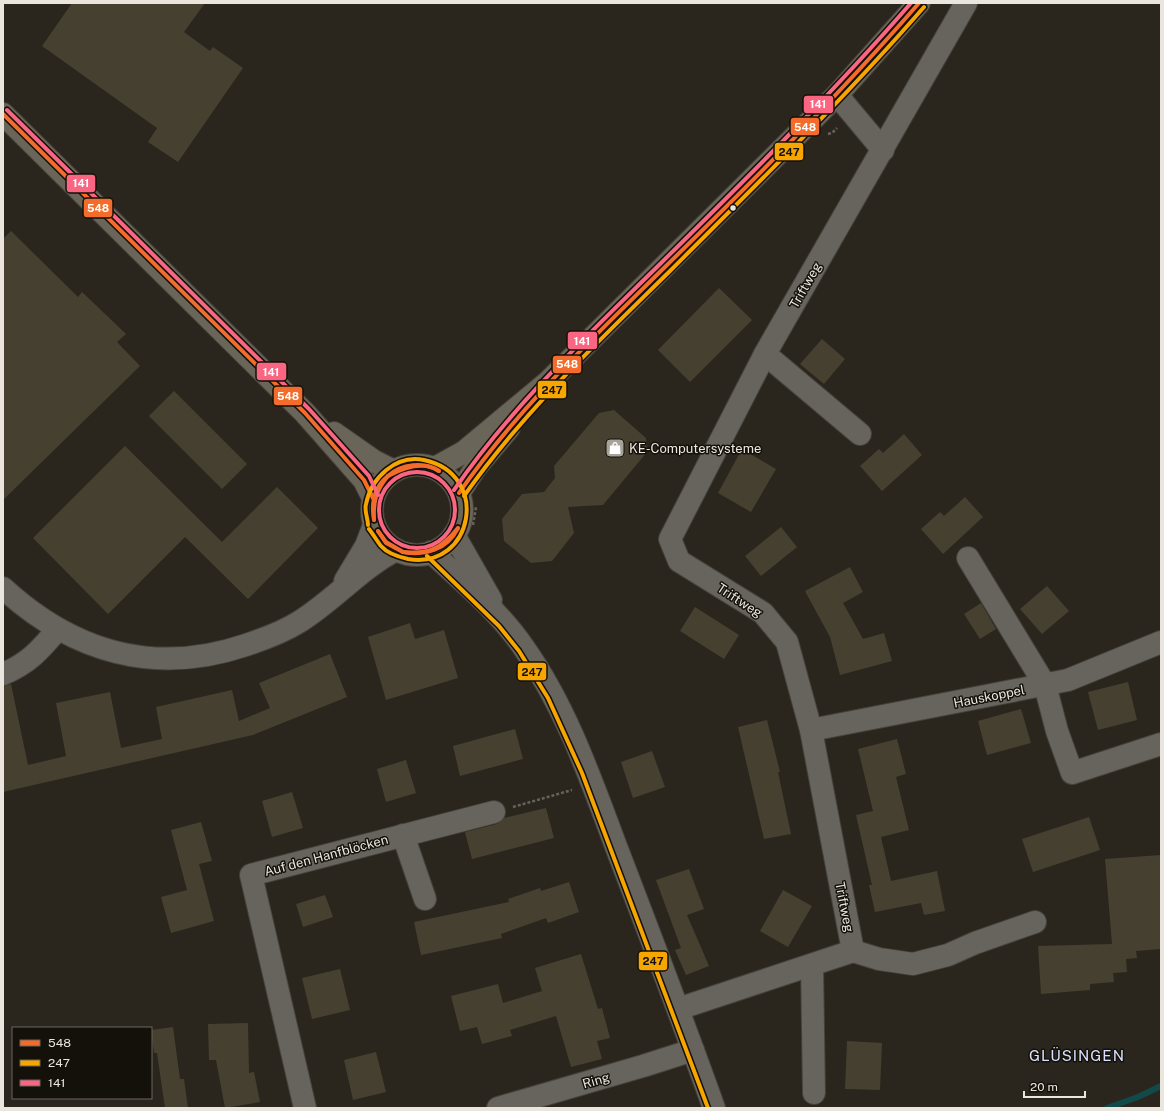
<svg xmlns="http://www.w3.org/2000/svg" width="1164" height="1111" viewBox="0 0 1164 1111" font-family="'Public Sans',sans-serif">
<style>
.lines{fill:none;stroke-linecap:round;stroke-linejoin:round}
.stream{stroke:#124a4a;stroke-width:6}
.building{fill:#464030}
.minor-casing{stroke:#45423b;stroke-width:24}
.major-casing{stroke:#45423b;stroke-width:24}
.path{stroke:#66635d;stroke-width:2.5;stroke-dasharray:3 2;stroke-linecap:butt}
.minor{stroke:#67635d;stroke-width:22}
.major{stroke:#6a6559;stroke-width:22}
.bus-1-casing{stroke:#14100a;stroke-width:7}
.bus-2-casing{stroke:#14100a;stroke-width:7}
.bus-3-casing{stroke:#14100a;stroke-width:7}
.bus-1{stroke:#f36c2b;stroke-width:4}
.bus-2{stroke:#f7a600;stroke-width:4}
.bus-3{stroke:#fa6682;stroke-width:4}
.bus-dot{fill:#ebe6dd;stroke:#14100a;stroke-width:1.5}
.labels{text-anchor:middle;stroke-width:3;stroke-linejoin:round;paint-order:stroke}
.street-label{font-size:13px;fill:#ebe6dd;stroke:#14100a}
.poi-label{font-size:13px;fill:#ebe6dd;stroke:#14100a;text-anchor:start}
.quarter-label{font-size:15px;letter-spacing:1px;fill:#dbe2ff;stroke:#14100a}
.line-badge{stroke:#14100a;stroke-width:1.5}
.badge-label{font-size:11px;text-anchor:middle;font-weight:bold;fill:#fff}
.pale-badge-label{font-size:11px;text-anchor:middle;font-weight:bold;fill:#111}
</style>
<rect width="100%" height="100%" fill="#2a261d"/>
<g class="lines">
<polyline class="stream" points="1107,1108 1138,1097 1161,1086"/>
</g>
<g class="building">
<polygon points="72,3 205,3 184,32 210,51 213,47 243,68 178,162 148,142 157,128 42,46"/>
<polygon points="11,231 78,297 82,292 126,334 117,342 140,366 3,500 3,239"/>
<polygon points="719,288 752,320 690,382 658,350"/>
<polygon points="822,339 845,359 824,384 800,364"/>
<polygon points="174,391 247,464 222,489 149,416"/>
<polygon points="614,410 646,438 647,452 603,505 568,507 574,533 552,561 531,563 504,541 502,519 522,494 544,492 555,478 554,466 599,413"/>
<polygon points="904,434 922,455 882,491 860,466 879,449 883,453"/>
<polygon points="125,446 222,542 277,487 318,528 248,599 185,537 108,614 33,538"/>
<polygon points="742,449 776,469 751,512 718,493"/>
<polygon points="965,497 983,517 943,554 921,529 940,512 944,516"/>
<polygon points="781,527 797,547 761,576 745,556"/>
<polygon points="850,567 863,592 843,603 863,639 884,633 892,661 840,675 830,637 805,591"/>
<polygon points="1047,586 1069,611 1042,634 1020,609"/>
<polygon points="981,603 996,629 980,639 964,614"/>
<polygon points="695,607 739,635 724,659 680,631"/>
<polygon points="410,623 415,639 444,630 458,678 386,700 368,637"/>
<polygon points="330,654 347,697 253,735 3,792 3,686 11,684 28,765 66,756 56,703 110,692 121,748 162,739 156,707 232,690 239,721 270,708 259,683"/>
<polygon points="1128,682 1137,720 1098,730 1088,692"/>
<polygon points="1021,709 1031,743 987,755 978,721"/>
<polygon points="767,720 780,772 778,772 791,834 764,839 738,727"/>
<polygon points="515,729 523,759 460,776 453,746"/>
<polygon points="897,739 906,774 896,777 909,830 881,837 891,881 937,871 945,911 924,915 921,903 875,912 869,885 872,885 856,815 873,811 858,749"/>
<polygon points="652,751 665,787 633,798 621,762"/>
<polygon points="406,760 416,793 386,802 377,769"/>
<polygon points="292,792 303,828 272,837 262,801"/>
<polygon points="546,808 554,838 472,859 465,832 497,824 504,818"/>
<polygon points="1089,817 1100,850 1033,872 1022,839"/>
<polygon points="201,822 212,861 199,864 214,921 171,933 161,897 187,890 171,830"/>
<polygon points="1161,855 1161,949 1136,951 1137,958 1126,959 1127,972 1113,973 1114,982 1090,984 1090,990 1041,994 1038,946 1112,944 1105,859"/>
<polygon points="689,869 704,909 687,915 709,966 686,975 675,950 681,948 656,880"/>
<polygon points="569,882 579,912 548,923 546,918 501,934 502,938 421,955 414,922 509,902 508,899 540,888 541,891"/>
<polygon points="783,890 812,906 788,947 760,931"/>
<polygon points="325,895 333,917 303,927 296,904"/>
<polygon points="581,954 598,1009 602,1008 610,1038 597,1041 602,1059 571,1067 556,1016 510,1030 512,1036 482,1044 477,1027 460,1031 451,996 498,984 503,1003 542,991 535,968"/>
<polygon points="340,969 350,1010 312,1019 302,978"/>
<polygon points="248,1023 249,1073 254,1072 260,1102 225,1108 216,1060 209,1060 208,1024"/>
<polygon points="173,1027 180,1079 184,1079 188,1108 165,1108 157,1053 154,1053 151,1030"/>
<polygon points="847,1041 882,1043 880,1090 845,1089"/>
<polygon points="376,1052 386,1092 353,1100 344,1060"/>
</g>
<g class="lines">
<g class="minor-casing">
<g id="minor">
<polyline points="837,95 883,150"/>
<polyline points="765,354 860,434"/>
<polyline points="454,535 491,600"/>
<path d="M431,552C463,582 499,611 524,648C567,709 591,780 617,849C650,935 683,1021 714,1108"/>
<polyline points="968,558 1045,685 1057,731 1072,773 1161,744"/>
<polyline points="345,581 366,546 374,525"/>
<path d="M3,588C73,652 155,676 246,645C264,639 283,632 299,622C333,601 361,568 396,550"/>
<path d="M3,674C29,663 40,650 58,629"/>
<polyline points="811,730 1068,680 1161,642"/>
<polyline points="403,835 425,899"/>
<polyline points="853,951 879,959 913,964 948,955 975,943 1035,922"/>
<polyline points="812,965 814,1093"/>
<polyline points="678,1009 853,951 811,730 787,642 763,613 679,561 670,539 765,354 966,3"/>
<polyline points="305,1108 251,875 494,812"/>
<polyline points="498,1108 643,1066 693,1050"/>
</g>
</g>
<g class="major-casing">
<g id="major">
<polyline points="3,114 305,413 364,480 373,498"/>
<polyline points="334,433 374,461 394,471"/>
<circle cx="417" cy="510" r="45"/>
<polyline points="435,468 464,452 548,382 837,95 919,3"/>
<polyline points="459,493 476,467 509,428"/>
</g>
</g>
<g class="path">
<polyline points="828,134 832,133 837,128"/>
<polyline points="473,525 476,507"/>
<polyline points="513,807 572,790"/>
</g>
<use href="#minor" class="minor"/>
<use href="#major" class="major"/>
<g class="bus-1-casing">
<g id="bus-1">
<polyline points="3,114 305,413 364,480 373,498"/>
<path d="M388,476C401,464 424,461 439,471"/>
<path d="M388,476C403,468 423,460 439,471"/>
<path d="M459,493C518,408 593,338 666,266C753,181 839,95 919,3"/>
<path d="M374,520C371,503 374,487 388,476"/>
<path d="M374,520C373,502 376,490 388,476"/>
<polyline points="378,531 386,542 403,552"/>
<polyline points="378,531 386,543 403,552"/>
<path d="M403,552C429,555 442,548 458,528"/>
<path d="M403,552C425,556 447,550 458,528"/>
</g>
</g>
<g class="bus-2-casing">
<g id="bus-2">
<path d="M464,496C523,412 598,342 671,270C757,184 844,99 924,7"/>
<path d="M368,525C368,518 364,511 366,504C371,478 396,454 424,460C491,474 474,570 408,559C399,557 387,553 381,546C377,541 373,534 369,529"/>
<polyline points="427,556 499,626 519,651 548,698 582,773 708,1108"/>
</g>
</g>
<g class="bus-3-casing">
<g id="bus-3">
<polyline points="7,110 309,409 369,476 378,495"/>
<circle cx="417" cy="510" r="38"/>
<path d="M454,490C512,406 585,338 657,267C744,181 831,95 911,3"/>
</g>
</g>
<use href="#bus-1" class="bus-1"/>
<use href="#bus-2" class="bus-2"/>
<use href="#bus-3" class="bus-3"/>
</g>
<defs>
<g id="shop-square" transform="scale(1)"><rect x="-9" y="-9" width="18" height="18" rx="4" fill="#a7a39a" stroke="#14100a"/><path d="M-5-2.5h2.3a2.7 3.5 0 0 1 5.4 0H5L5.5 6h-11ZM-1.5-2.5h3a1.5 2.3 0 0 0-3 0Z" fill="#fff"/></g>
</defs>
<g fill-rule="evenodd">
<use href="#shop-square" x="615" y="448"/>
</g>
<circle class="bus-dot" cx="733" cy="208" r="3.5"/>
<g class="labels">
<g class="street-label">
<text transform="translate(805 285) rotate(-60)" y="5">Triftweg</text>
<text transform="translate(740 600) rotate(33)" y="5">Triftweg</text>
<text transform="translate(989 696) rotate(-11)" y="5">Hauskoppel</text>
<text transform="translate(326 855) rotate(-15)" y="5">Auf den Hanfblöcken</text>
<text transform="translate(845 907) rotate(79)" y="5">Triftweg</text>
<text transform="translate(596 1080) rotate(-16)" y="5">Ring</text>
</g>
<g class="poi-label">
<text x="629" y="453">KE-Computersysteme</text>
</g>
<g class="quarter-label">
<text x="1077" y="1061">GLÜSINGEN</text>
</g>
</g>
<g class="line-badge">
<rect x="803" y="95" width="31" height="19" rx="4" fill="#fa6682"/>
<rect x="790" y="117" width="30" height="19" rx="4" fill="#f36c2b"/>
<rect x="774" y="142" width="30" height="19" rx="4" fill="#f7a600"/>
<rect x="66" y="174" width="30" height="19" rx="4" fill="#fa6682"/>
<rect x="83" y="198" width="30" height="20" rx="4" fill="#f36c2b"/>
<rect x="567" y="331" width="31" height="19" rx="4" fill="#fa6682"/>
<rect x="552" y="355" width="30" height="19" rx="4" fill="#f36c2b"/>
<rect x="256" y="362" width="31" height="19" rx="4" fill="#fa6682"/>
<rect x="537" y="380" width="30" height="19" rx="4" fill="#f7a600"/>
<rect x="273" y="386" width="30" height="20" rx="4" fill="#f36c2b"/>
<rect x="517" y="662" width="30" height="19" rx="4" fill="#f7a600"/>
<rect x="638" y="951" width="30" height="20" rx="4" fill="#f7a600"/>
</g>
<g class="badge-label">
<text x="818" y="108">141</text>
<text x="805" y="131">548</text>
<text x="81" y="187">141</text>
<text x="98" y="212">548</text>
<text x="582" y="345">141</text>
<text x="567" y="368">548</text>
<text x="271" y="376">141</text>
<text x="288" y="400">548</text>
</g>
<g class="pale-badge-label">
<text x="789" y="156">247</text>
<text x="552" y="394">247</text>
<text x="532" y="676">247</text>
<text x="653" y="965">247</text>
</g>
<rect width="1164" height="1111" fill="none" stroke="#ebe6dd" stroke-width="8"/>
<rect x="12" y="1027" width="140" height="72" fill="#14100a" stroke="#6a665e"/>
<rect x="20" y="1040" width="20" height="6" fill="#f36c2b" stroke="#6a665e"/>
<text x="48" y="1047" font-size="12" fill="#ebe6dd">548</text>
<rect x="20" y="1060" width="20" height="6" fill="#f7a600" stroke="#6a665e"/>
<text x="48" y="1067" font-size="12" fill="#ebe6dd">247</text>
<rect x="20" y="1080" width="20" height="6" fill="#fa6682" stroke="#6a665e"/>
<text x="48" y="1087" font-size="12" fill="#ebe6dd">141</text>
<path d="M1024 1091v6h61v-6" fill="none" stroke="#ebe6dd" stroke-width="2"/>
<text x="1030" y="1091" font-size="12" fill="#ebe6dd" stroke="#14100a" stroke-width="3" paint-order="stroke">20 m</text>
</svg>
